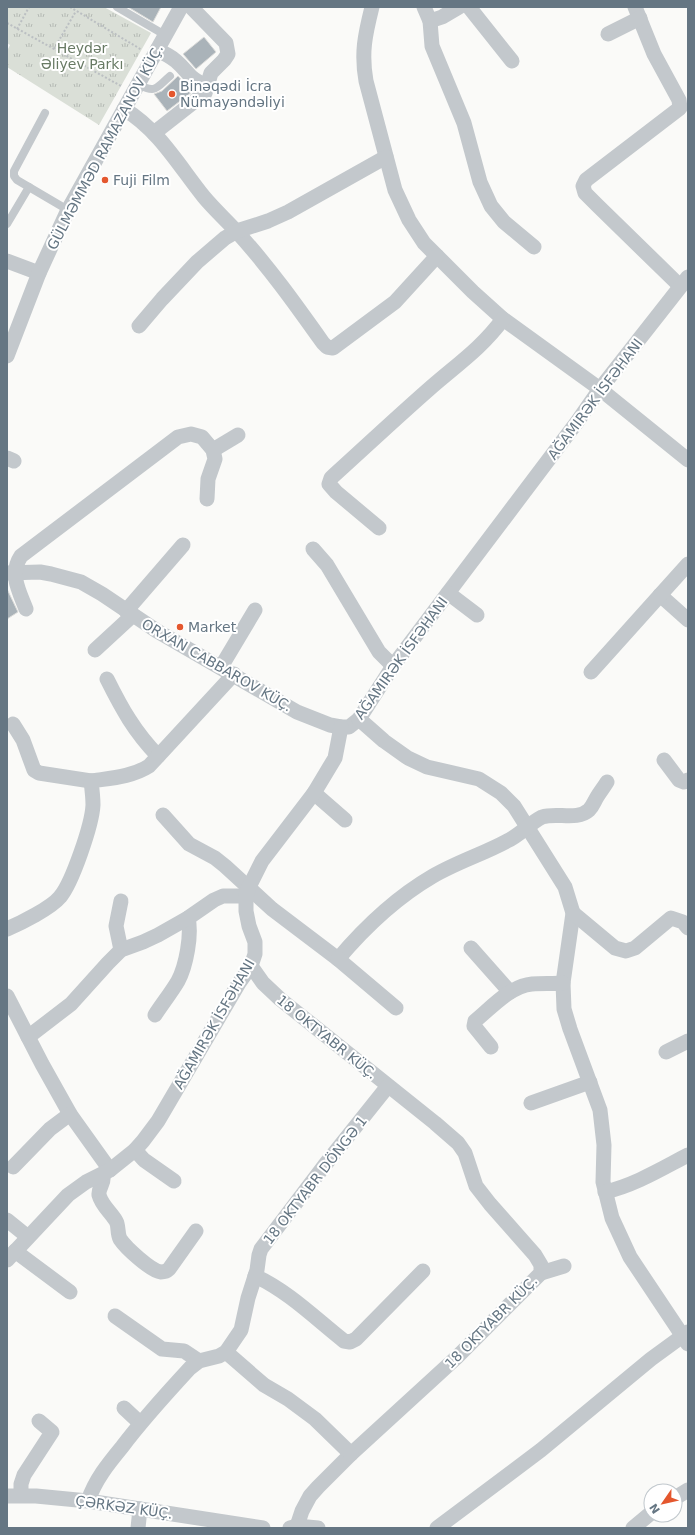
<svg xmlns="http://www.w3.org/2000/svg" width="695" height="1535" viewBox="0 0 695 1535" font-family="'DejaVu Sans',sans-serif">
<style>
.park{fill:url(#park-tufts)}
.building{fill:#aab3b9;stroke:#dcdcda}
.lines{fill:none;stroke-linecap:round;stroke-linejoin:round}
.path{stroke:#bbbfc2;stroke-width:2;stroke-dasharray:2 2;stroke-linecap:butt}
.service{stroke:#c3c8cc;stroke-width:8}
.minor{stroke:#c3c8cc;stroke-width:15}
.poi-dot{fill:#e4572e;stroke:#fff;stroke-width:1.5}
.labels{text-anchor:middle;stroke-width:4;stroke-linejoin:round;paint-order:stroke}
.park-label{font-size:14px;fill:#687a64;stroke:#fff}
.poi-label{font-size:14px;fill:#657683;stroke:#fff;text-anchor:start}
.street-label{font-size:14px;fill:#657683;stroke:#fff}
</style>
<defs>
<pattern id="park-tufts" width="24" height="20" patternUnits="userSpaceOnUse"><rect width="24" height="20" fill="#dadfd7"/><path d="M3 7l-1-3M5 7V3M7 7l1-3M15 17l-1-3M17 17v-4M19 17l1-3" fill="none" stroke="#b4b9b4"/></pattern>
</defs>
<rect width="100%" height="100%" fill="#fafaf8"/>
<polygon class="park" points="7,7 104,7 151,33 99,125 7,67 7,51 10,45 7,43"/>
<g class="building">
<polygon points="128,7 161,7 153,22"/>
<polygon points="204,37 216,52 196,69 183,54"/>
<polygon points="178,76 192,92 167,111 154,94 162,91"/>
<polygon points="7,589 18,612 7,619"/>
</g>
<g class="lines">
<g class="path">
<polyline points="70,7 142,50"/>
<polyline points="7,23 121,86"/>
<polyline points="17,29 29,7"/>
<polyline points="54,49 76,11"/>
</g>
<g class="service">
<polyline points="117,7 165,35"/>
<path d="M138,84C156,94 156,88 170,76"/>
<polyline points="45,113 14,171 14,176 17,180 68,210"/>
<polyline points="7,224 29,187"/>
</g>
<g class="minor">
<path d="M372,7C365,35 361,53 366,81L395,190L409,220L424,243L473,292L503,319L600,389L688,460"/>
<polyline points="424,7 430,21 432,46 464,123 480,182 491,206 504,222 534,247"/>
<polyline points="469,7 512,61"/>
<polyline points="635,7 654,54 679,100 680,108 586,180 583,186 585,193 597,205 680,286"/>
<polyline points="430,21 442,17 459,7"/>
<polyline points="608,34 640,18"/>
<path d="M157,50C164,53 170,56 176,61C190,73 188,79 208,86"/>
<path d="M124,109C159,130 179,166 204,197C214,209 226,220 237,232C269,267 296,305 323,343L327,347L333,348L395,302L437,256"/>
<polyline points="154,133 205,93 211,73 224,60 228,54 226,43 191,7"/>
<polyline points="7,261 39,273"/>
<polyline points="139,326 162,299 197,262 225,238 237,231 268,221 288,212 386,157"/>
<polyline points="7,356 39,273 68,210 181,7"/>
<polyline points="213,450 238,435"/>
<polyline points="7,458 14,461"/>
<path d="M379,528L336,492L329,484L331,478C363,449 395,419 428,390C455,366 481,349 503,319"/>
<polyline points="313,549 327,565 379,652 393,666"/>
<polyline points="7,573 40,572 51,574 81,582 102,594 157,631 297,712 330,725 341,727 349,727 359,719 393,666 448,593 577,422 600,389 688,277"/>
<polyline points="448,593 477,615"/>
<polyline points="660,595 688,620"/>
<path d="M26,609C19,591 9,574 21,556L178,437L191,434L202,437L213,450L215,459L208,479L207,499"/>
<polyline points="126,611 183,545"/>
<polyline points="95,650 133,615"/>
<polyline points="221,667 255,610"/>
<polyline points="591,672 688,564"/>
<path d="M107,679C122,709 134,731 158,756"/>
<polyline points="359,719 384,741 408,758 427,767 479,779 501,793 514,806 565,887 573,913 563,983 564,1009 570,1029 600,1110 604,1145 603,1182 612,1218 630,1257 688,1344"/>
<polyline points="13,724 23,740 34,770 39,773 91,781"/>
<polyline points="664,760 679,780 684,782 688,780"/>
<polyline points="314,793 345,820"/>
<path d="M163,815L189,844L215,858L225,866L272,909L338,959C365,927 397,897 433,876C457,862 483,854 507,841C520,835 530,823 542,817C557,812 577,821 589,810C593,806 594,802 597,797C600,792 604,787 607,782"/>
<polyline points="121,901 116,926 121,950"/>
<polyline points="573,913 615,948 626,951 635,948 671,918 683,922 688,928"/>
<path d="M7,929C21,923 51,908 60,897C72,883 92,825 93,805C93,797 92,789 91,781C111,778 132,777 149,766L234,674"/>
<polyline points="471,948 510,992"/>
<polyline points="338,959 396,1008"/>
<polyline points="251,966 263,983 280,999 435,1123 458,1143 465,1153 476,1186 490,1204 535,1255 541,1265 541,1273 457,1357 351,1454 318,1487 310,1496 302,1511 297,1526"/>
<polyline points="7,996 42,1064 70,1114 110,1170"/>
<path d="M155,1015C162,1004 171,993 178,981C186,966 192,935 188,918"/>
<polyline points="28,1037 71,1004 108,963 121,950 143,942 158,935 188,918 214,900 223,896 246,896"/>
<path d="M491,1047L474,1026L475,1021C491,1008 510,986 532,984C542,983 553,984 563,983"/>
<polyline points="666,1052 688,1041"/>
<polyline points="531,1103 590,1082"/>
<polyline points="135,1150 144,1160 174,1181"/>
<polyline points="13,1167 50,1129 70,1114"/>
<path d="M103,1174C105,1184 98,1187 99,1195C102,1206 110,1211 116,1221C119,1226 117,1233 120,1239C126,1248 151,1271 161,1272C165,1272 167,1271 169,1269L196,1231"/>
<path d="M605,1192C635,1185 661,1169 688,1155"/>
<polyline points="7,1220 28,1237"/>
<polyline points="15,1251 70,1292"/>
<polyline points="7,1260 68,1195 86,1182 110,1170 135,1150 143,1141 158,1121 239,983 251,966 255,954 255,942 249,926 246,911 246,896 249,887 262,861 314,793 335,758 341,727"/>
<polyline points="541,1273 564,1266"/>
<path d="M255,1276C288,1291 316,1319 344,1341L350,1342L356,1339L423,1271"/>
<polyline points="115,1316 162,1349 184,1351 199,1361"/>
<polyline points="226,1352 264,1385 288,1399 315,1419 351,1454"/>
<polyline points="124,1408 140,1423"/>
<polyline points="21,1495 21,1484 24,1475 52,1432 39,1421"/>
<polyline points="7,1496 36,1496 88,1501 263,1528"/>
<polyline points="675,1498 688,1490"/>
<path d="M88,1501C95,1480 108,1464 122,1447C143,1419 166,1394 190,1368L199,1361L219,1356L226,1352L241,1330L248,1298L257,1270L259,1255L261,1249L324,1166L388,1086"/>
<polyline points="138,1528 140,1509"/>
<polyline points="290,1528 297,1526 318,1528"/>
<polyline points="437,1528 541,1450 651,1359 688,1332"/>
<polyline points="633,1528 651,1513"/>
</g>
</g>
<g class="poi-dot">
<circle cx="172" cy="94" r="4"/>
<circle cx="105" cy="180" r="4"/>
<circle cx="180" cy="627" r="4"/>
</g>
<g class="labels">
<g class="park-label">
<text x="82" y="53">Heydər<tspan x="82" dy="16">Əliyev Parkı</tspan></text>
</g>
<g class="poi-label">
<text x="180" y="91">Binəqədi İcra<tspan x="180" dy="16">Nümayəndəliyi</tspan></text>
<text x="113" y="185">Fuji Film</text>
<text x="188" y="632">Market</text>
</g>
<g class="street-label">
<text transform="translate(105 147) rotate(-62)" y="5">GÜLMƏMMƏD RAMAZANOV KÜÇ.</text>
<text transform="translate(595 399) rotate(-53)" y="5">AĞAMIRƏK İSFƏHANI</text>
<text transform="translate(401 658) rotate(-54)" y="5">AĞAMIRƏK İSFƏHANI</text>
<text transform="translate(217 665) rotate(30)" y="5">ORXAN CABBAROV KÜÇ.</text>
<text transform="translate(214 1024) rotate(-60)" y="5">AĞAMIRƏK İSFƏHANI</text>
<text transform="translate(327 1037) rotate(39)" y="5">18 OKTYABR KÜÇ.</text>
<text transform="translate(315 1180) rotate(-52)" y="5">18 OKTYABR DÖNGƏ 1</text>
<text transform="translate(491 1322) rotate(-45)" y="5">18 OKTYABR KÜÇ.</text>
<text transform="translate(124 1507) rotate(8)" y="5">ÇƏRKƏZ KÜÇ.</text>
</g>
</g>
<rect width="695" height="1535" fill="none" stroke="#657683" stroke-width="16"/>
<g transform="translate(663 1503) rotate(236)"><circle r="19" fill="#ffffff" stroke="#c1c8cd"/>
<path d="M0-3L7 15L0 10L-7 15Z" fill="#e4572e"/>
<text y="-6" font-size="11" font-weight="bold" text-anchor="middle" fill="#657683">N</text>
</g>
</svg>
